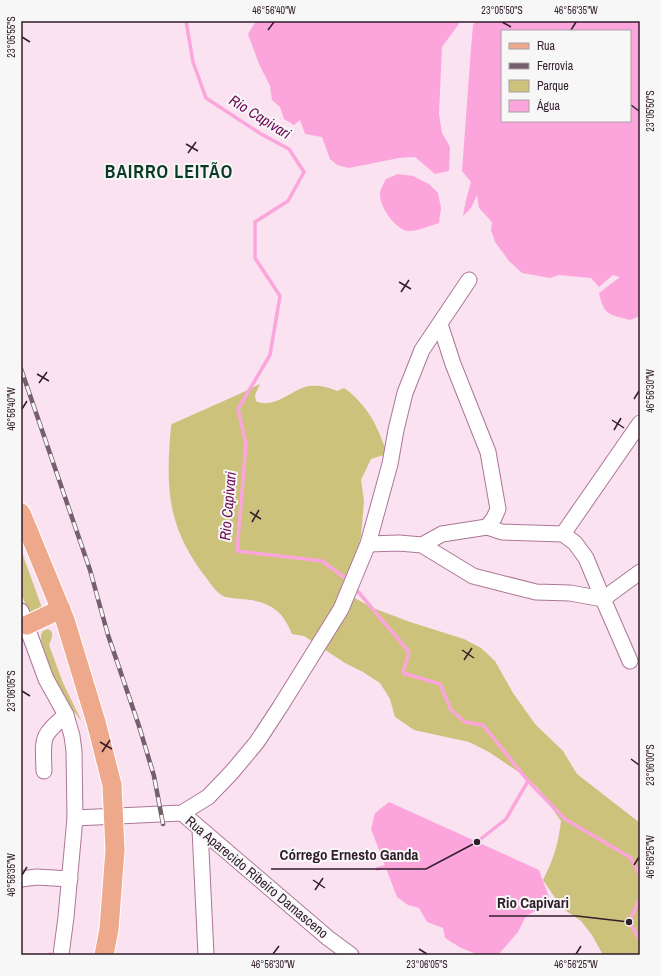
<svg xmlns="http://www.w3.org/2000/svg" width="661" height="976" viewBox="0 0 661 976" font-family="'Archivo Narrow',sans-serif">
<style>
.green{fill:#cdc27b}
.water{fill:#fba5dc;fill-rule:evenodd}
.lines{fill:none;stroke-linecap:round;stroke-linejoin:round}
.stream{stroke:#fba5dc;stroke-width:3.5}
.minor-casing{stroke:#ac7698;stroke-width:17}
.major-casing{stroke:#fff;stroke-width:21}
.minor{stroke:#fff;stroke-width:15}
.major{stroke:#eea88c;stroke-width:19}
.rail-casing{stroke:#755f6d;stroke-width:4.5}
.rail{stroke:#f7f7f7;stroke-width:3;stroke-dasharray:9;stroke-linecap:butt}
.major-bridge-casing{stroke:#fff;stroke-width:21;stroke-linecap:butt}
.major-bridge{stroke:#eea88c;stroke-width:19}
.ticks{fill:none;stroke:#321d2b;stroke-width:1.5}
.labels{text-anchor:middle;stroke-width:4;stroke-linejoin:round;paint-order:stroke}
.street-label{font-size:14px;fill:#321d2b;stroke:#f7f7f7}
.water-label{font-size:15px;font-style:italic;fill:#700857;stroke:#f7f7f7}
.district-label{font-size:18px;font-weight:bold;letter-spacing:1px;fill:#0b3926;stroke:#f7f7f7}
.leader{fill:none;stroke:#321d2b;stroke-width:1.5}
.callout-dot{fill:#321d2b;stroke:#f7f7f7;stroke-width:1.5}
.callout-label{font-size:15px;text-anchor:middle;font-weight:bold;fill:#321d2b;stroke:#f7f7f7;stroke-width:4;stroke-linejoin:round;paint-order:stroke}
.neatline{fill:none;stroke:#321d2b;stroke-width:1.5}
.ticks-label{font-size:10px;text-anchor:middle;fill:#321d2b}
</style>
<rect width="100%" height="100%" fill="#fae2f1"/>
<g class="green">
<path d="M260,384L255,395L256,401C274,410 292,389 309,386C320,385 328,387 337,391L344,388C367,404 379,428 387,454L371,459L361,480L364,501L361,536L348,586L351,596L373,608L410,622L464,639L481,648L495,661L513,693L535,724L563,751L577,774L640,823V955H603L592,935L581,921L562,908L543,880C554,858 558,845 561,821L538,788L523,775L489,752L469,742L414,730L395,717L390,699L380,683L363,672L345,663L304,636L292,634C282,608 267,601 241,599C235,598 227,598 223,596C213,590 208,579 201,571C166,522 166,484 171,426L172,424L237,395Z"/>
<polygon points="21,550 42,608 33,616 26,606 21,592"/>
<polygon points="48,629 52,632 52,637 49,645 63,683 82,722 58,690 41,641 41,635 43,631"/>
</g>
<g class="water">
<polygon points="256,21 461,21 442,47 439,114 442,133 450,147 449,171 435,174 415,157 399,158 349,168 337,165 330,159 322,137 305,134 300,120 294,125 284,119 280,107 272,100 270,86 259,64 248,34"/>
<path d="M476,21H542L550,22L555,21H640V316L630,320C609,314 604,316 599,293L620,277L613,275L599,287L591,278L559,275L550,278L522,273L509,261L495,242L491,230L492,222L479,208L477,195L471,208L463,216L466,200L471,182L462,171L471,48L473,25ZM502,31H630V121H502Z"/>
<path d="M398,174L413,176L429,184L438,193L441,208L439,223C429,226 419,231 408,231C396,230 379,206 380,194C380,189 384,183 386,179Z"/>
<polygon points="389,802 539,870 549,897 549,904 526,916 518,932 498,955 479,955 461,948 445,938 443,928 427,922 419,908 408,905 397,897 371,829 375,813"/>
</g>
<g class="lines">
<g class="stream">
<polyline points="186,21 193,62 206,98 261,134 289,149 304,172 288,201 255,222 255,258 280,296 270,355 238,409 246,444 237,551 322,561 348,580"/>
<polyline points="355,588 409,652 403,673 440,684 451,710 465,722 483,725 528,781 565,819 631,858 640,876"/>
<polyline points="473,843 477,842 506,819 528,781"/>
<polyline points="377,869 388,866"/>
<polyline points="640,898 629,922 640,940"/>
<polyline points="48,955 50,954"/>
</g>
<g class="minor-casing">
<g id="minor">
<polyline points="440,324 453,364 488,452 498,509 494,518 487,527"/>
<polyline points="563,534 640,423"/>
<polyline points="368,544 399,543 422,545 442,534 487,527 502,532 563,534 575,543 586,558 603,599 570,593 536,592 473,576 422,545"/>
<polyline points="21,611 46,679 66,715 72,736 74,751 75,818 66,917 61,955"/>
<polyline points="630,661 603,599 640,572"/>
<path d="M44,771C43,737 40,737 66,715"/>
<polyline points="182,813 328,938 351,955"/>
<polyline points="75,818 182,813 208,797 232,772 257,742 280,707 341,609 368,544 390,464 396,430 405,393 422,350 469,280"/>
<polyline points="200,829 206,955"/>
<polyline points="21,879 37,877 70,879"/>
</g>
</g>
<g class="major-casing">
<g id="major">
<polyline points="21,513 65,620 96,722 112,785"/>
<polyline points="27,625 61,609"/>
<polyline points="104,955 109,929 115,850"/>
</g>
</g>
<use href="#minor" class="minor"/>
<use href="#major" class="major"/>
<g class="rail-casing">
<polyline id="rail" points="21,369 90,570 108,635 139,726 154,776 163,824"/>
</g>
<use href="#rail" class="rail"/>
<g class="major-bridge-casing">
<polyline id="major-bridge" points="112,785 115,850"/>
</g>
<use href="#major-bridge" class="major-bridge"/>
</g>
<path class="ticks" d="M502,22L511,27M268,30L274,22M571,30L576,22M22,37L30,42M631,105L639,111M186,144L198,151M188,153L196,142M399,282L411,289M401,292L409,280M37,374L49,381M39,383L47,372M634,399L639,391M22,409L27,401M612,420L624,428M614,430L621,418M250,512L261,519M252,522L259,510M462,650L474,658M464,660L472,648M22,691L30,696M100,742L112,749M102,752L110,740M631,759L639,765M634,865L639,857M22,875L27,867M313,880L325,888M315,890L323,878M419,949L427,954M273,954L279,946M576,954L581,946"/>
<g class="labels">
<g class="street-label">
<text transform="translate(257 877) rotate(40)" y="5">Rua Aparecido Ribeiro Damasceno</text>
</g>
<g class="water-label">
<text transform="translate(260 117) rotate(32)" y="5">Rio Capivari</text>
<text transform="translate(228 506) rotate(-85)" y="5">Rio Capivari</text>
</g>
<g class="district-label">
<text x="169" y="178">BAIRRO LEITÃO</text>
</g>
</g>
<path class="leader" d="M477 842L426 869H271M629 922L577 916H489"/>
<g class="callout-dot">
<circle cx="477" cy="842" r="4"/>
<circle cx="629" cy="922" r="4"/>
</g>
<g class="callout-label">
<text x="349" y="860">Córrego Ernesto Ganda</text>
<text x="533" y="908">Rio Capivari</text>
</g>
<rect width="661" height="976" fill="none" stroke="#f7f7f7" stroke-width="44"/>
<rect x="501" y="30" width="130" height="92" fill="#f7f7f7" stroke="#a8a0a5"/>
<rect x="509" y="43" width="20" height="6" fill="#eea88c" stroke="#a8a0a5"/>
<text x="537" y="50" font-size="12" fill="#321d2b">Rua</text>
<rect x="509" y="63" width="20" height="6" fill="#755f6d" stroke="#a8a0a5"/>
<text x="537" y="70" font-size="12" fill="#321d2b">Ferrovia</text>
<rect x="509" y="80" width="20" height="12" fill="#cdc27b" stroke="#a8a0a5"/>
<text x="537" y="90" font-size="12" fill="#321d2b">Parque</text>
<rect x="509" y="100" width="20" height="12" fill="#fba5dc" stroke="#a8a0a5"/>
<text x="537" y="110" font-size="12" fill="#321d2b">Água</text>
<rect x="22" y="22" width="617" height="932" class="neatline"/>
<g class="ticks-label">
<text x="274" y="14">46°56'40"W</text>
<text x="502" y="14">23°05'50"S</text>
<text x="576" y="14">46°56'35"W</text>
<text transform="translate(11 37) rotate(-90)" y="4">23°05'55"S</text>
<text transform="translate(650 111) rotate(-90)" y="4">23°05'50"S</text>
<text transform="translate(650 391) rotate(-90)" y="4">46°56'30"W</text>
<text transform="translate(11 409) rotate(-90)" y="4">46°56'40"W</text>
<text transform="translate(11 691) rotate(-90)" y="4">23°06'05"S</text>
<text transform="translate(650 765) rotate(-90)" y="4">23°06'00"S</text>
<text transform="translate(650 857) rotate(-90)" y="4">46°56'25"W</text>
<text transform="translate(11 875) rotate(-90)" y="4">46°56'35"W</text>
<text x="273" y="968">46°56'30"W</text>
<text x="427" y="968">23°06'05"S</text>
<text x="576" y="968">46°56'25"W</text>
</g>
</svg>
